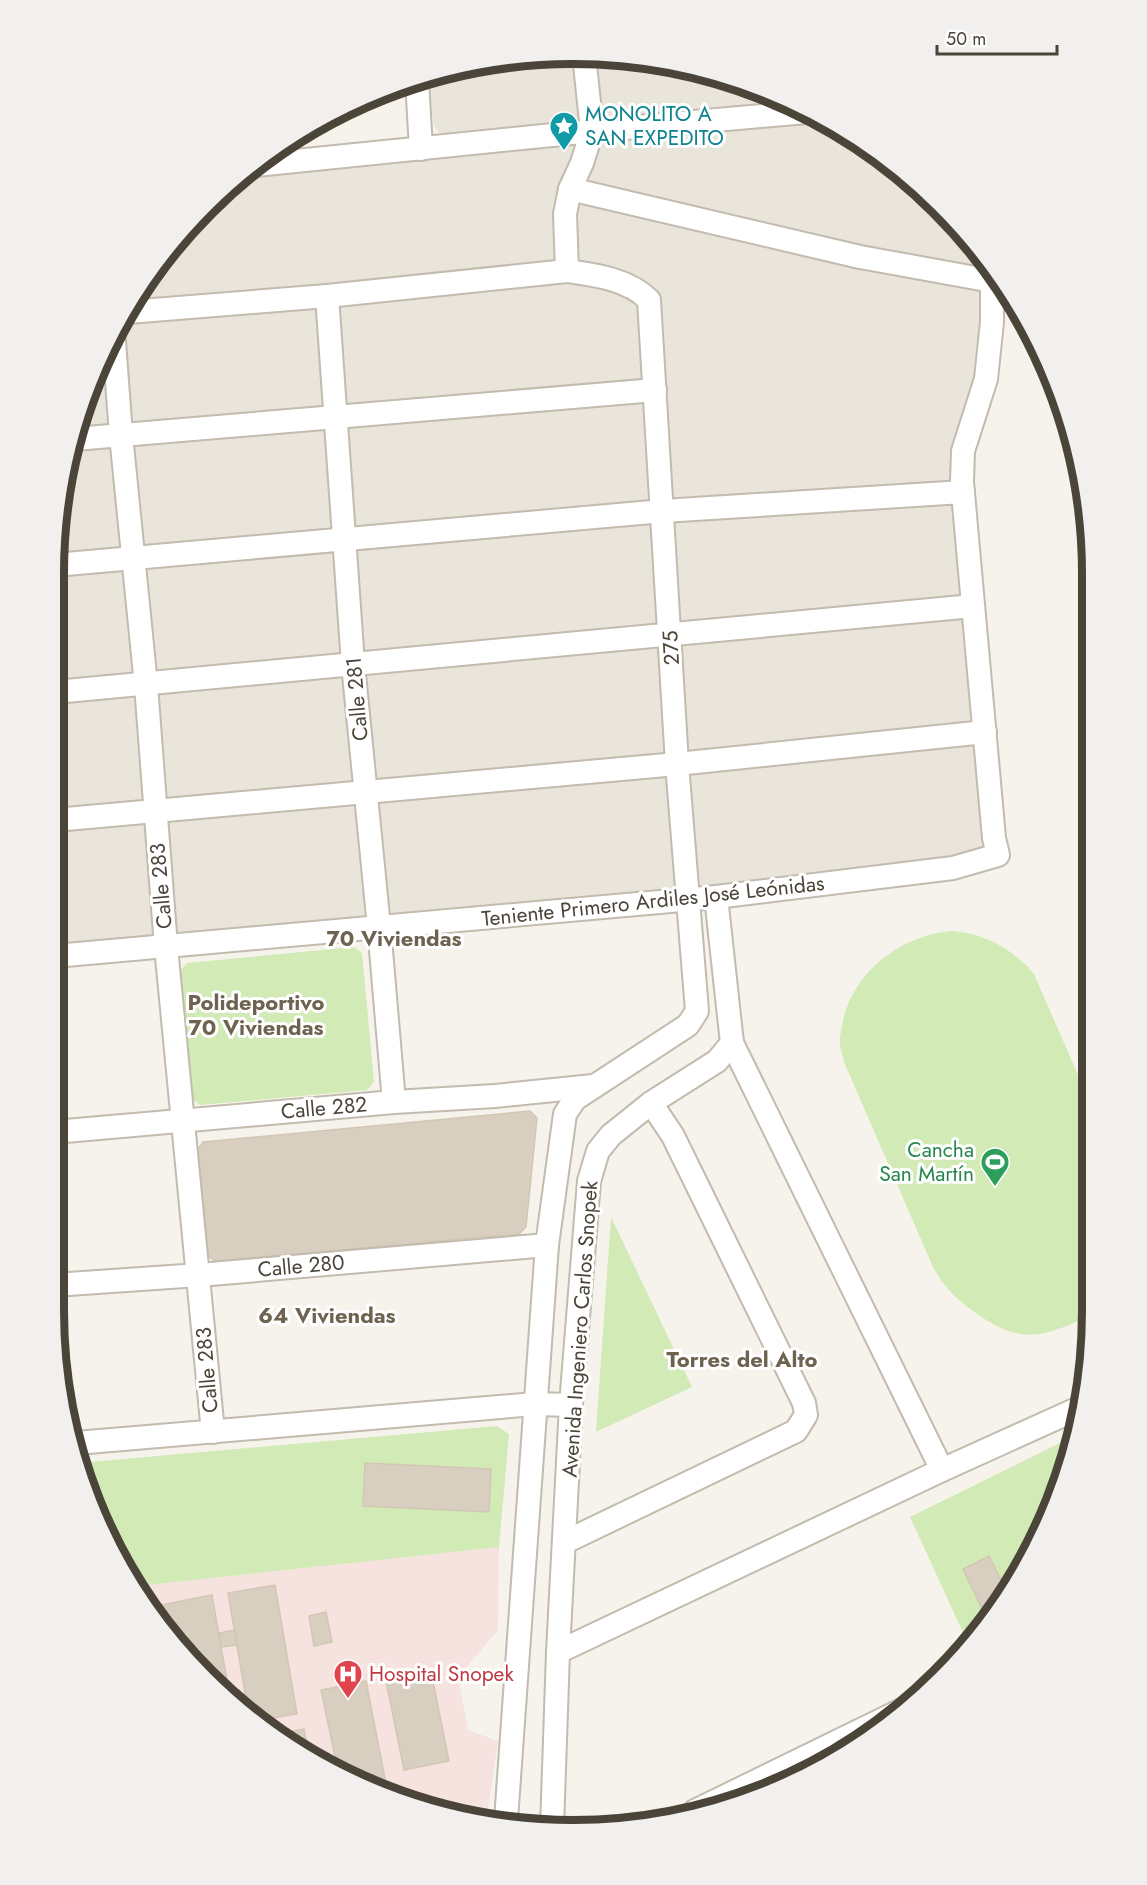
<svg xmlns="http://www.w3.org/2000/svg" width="1147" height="1885" viewBox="0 0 1147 1885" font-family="Jost,sans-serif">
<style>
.residential{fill:#eae5da}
.medical{fill:#f6e3e0}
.green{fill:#d2eab5}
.building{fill:#d8cfc1;stroke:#d3c7b4;stroke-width:1.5}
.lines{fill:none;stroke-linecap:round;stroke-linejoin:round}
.minor-casing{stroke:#c2bbae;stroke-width:26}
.minor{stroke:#fff;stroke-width:22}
.labels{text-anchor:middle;stroke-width:6;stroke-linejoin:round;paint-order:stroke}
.culture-label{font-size:21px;fill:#0d838f;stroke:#fff;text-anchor:start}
.street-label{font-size:21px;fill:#4b4439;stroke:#fff}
.leisure-label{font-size:21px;fill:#27864d;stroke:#fff;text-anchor:end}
.health-label{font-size:21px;fill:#be3a42;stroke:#fff;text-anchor:start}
.neighbourhood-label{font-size:22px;font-weight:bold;fill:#6e6250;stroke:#fff}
.rim{fill:none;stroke:#4b4439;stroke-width:8}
</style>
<rect width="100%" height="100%" fill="#f6f3ec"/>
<g class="residential">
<polygon points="574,54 675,64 773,94 788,102 445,136 439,132 433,124 428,77 472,64"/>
<polygon points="814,116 862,142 964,231 998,278 967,475 986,853 541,908 55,943 55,539 82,406 142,285 206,206 250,170"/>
</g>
<polygon class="medical" points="499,1547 498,1630 458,1677 468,1730 498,1741 487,1817 407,1804 258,1724 161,1627 139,1586"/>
<g class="green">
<path d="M952,931C984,933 1013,949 1034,974L1092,1107V1314C1043,1339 1019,1345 973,1311C956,1299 943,1286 933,1267L844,1062C843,1056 840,1050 840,1044C839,1036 842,1028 843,1020C855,970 902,935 952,931Z"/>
<polygon points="354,947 362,953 374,1082 367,1090 200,1105 192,1099 181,970 187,963"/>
<polygon points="611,1217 692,1387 596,1432"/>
<polygon points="497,1426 509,1434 499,1547 139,1586 81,1478 79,1463"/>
<polygon points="1074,1436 1065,1479 1005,1600 967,1641 910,1517"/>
</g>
<g class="building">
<polygon points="530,1111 537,1118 526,1227 519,1234 215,1261 207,1255 198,1149 203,1142"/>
<polygon points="365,1463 491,1469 489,1512 363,1506"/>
<polygon points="989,1556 1008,1594 1005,1600 971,1637 966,1627 986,1617 963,1569"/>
<polygon points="275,1585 297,1714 255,1721 249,1716 228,1593"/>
<polygon points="212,1595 221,1647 230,1696 166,1633 161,1605"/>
<polygon points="326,1612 332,1642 314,1646 309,1616"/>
<polygon points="235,1630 237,1645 221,1647 219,1633"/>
<polygon points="431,1672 449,1761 404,1770 386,1681"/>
<polygon points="366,1681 388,1794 337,1766 321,1690"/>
<polygon points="304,1729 308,1751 276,1734"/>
</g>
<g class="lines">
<g class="minor-casing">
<g id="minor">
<polyline points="417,81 421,149"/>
<polyline points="256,165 592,131 807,112"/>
<polyline points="570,189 860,257 992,281"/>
<polyline points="567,271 565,214 570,189 582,163 592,131 584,55"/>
<polyline points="327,296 353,664 379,927 394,1102"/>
<path d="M128,312L327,296L567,271C595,275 628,279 649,300L677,764L697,1011L688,1025L575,1099L565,1114L547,1245L506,1820"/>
<polyline points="114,341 121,435 146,685 166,947 213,1432"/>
<polyline points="75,439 655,390"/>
<polyline points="55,565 663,511 963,492"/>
<polyline points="55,692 973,606"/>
<polyline points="55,820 677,764 985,732"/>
<polyline points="55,956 716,897 953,868 998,855 994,838 962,482 963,451 986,379 992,322 992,271"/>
<polyline points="732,1043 942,1470"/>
<polyline points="54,1132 394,1102 495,1096 593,1086"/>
<polyline points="54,1285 199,1275 547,1245"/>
<polyline points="76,1443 535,1404 571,1405"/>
<polyline points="565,1542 796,1431 806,1415 804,1403 673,1136 651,1103"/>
<polyline points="558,1652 942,1470 1079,1408"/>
<polyline points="695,1811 904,1709"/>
<polyline points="552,1828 558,1652 571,1405 589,1181 598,1151 611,1135 651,1103 717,1061 732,1043 716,897"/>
</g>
</g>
<use href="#minor" class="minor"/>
</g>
<defs>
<g id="sight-pin" transform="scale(1.5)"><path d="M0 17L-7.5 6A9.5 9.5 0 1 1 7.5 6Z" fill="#0f9aa8" stroke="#fff"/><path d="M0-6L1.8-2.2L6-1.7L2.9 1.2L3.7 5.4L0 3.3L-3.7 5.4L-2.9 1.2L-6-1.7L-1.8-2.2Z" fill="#fff"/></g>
<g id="stadium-pin" transform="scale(1.5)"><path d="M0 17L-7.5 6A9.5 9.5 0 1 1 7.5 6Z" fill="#2e9e5b" stroke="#fff"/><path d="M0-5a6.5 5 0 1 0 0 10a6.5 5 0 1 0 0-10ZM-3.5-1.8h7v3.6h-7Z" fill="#fff"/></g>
<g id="hospital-pin" transform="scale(1.5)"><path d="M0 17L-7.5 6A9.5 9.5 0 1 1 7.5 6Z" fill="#e0444e" stroke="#fff"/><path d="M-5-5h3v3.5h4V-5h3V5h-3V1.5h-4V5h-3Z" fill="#fff"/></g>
</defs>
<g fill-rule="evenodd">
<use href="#sight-pin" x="564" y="126"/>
<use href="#stadium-pin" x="995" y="1162"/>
<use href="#hospital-pin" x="348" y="1674"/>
</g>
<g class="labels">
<g class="culture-label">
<text x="585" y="121">MONOLITO A<tspan x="585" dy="24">SAN EXPEDITO</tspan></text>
</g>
<g class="street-label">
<text transform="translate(671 648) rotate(-93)" y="7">275</text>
<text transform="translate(357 699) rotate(-95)" y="7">Calle 281</text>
<text transform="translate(161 886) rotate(-95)" y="7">Calle 283</text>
<text transform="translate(653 901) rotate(-6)" y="7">Teniente Primero Ardiles José Leónidas</text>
<text transform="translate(324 1108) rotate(-5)" y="7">Calle 282</text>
<text transform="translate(301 1266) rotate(-5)" y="7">Calle 280</text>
<text transform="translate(580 1329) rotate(-86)" y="7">Avenida Ingeniero Carlos Snopek</text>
<text transform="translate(207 1370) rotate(-95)" y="7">Calle 283</text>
</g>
<g class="leisure-label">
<text x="974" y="1157">Cancha<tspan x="974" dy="24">San Martín</tspan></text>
</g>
<g class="health-label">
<text x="369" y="1681">Hospital Snopek</text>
</g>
<g class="neighbourhood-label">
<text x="394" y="946">70 Viviendas</text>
<text x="256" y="1010">Polideportivo<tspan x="256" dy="25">70 Viviendas</tspan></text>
<text x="327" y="1323">64 Viviendas</text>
<text x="742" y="1367">Torres del Alto</text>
</g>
</g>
<path d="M0 0H1147V1885H0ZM573 64H573A509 509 0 0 1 1082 573V1311A509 509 0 0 1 573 1820H573A509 509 0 0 1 64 1311V573A509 509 0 0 1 573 64Z" fill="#f1f0ef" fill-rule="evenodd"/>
<path class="rim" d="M573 64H573A509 509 0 0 1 1082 573V1311A509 509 0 0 1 573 1820H573A509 509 0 0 1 64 1311V573A509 509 0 0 1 573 64Z"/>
<path d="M937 45v9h120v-9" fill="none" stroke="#4b4439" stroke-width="3"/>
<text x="946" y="45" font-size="18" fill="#4b4439" stroke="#ffffff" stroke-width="4.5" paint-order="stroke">50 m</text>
</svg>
